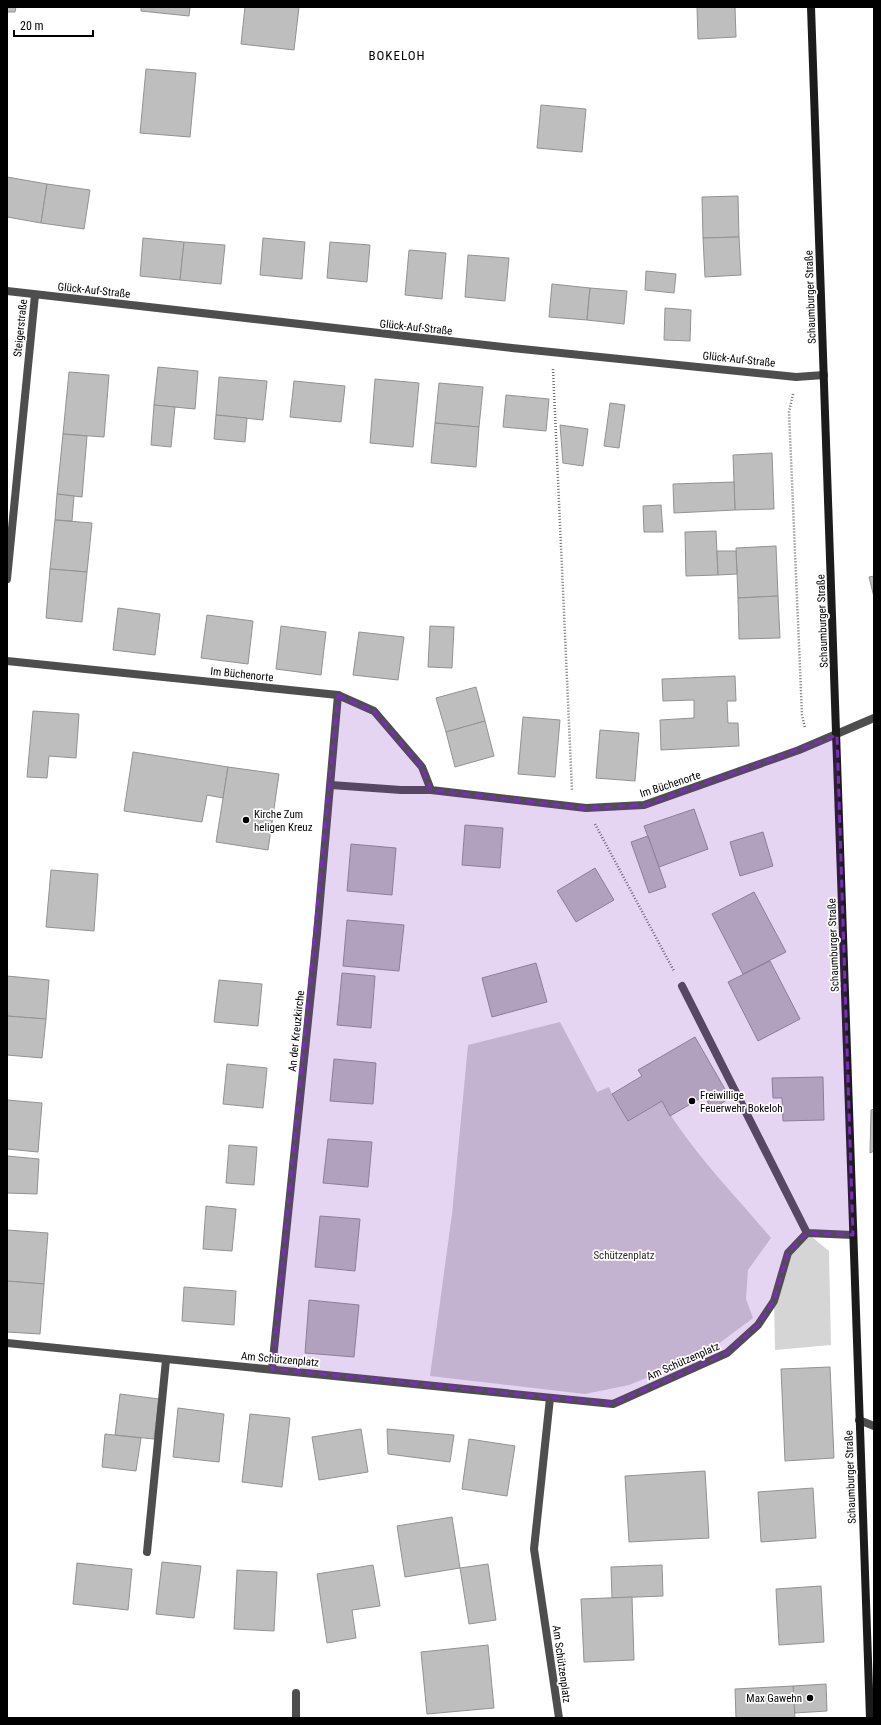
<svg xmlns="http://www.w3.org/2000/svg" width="881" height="1725" viewBox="0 0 881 1725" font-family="'Roboto Condensed',sans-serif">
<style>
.green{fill:#d5d5d5}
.building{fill:#bebebe;stroke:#929292}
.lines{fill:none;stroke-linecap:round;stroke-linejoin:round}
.path{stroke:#707070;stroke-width:2.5;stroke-dasharray:1 2;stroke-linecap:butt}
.lane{stroke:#4e4e4e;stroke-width:8}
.street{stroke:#4e4e4e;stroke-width:8}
.secondary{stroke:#1b1b1b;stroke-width:8}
.marked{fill:#7b2cbf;fill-opacity:0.2;stroke:#7b2cbf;stroke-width:3;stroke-dasharray:8 5;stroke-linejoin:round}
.poi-dot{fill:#000;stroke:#fff;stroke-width:1.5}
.labels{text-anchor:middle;stroke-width:3.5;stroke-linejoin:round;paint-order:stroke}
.street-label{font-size:11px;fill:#000;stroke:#fff}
.poi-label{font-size:11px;fill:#000;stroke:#fff;text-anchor:start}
.park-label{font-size:11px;fill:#2c2c2c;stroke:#fff}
.quarter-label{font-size:13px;letter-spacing:1px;fill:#000;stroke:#fff}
</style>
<rect width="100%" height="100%" fill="#fff"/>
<g class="green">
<path d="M560,1022L597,1092L609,1087L612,1094L662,1101C691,1151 734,1194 771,1238L748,1270L746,1299L753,1318L705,1354L629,1385L585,1394L430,1376L452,1214L468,1045Z"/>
<polygon points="807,1233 829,1251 831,1345 775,1350 774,1301 788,1253"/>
</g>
<g class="building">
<polygon points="7,7 16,7 15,12 7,12"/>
<polygon points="141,7 190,7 189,16 141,11"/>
<polygon points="245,7 299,7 294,50 241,44"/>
<polygon points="697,7 735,7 736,37 698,39"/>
<polygon points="146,69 196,73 190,137 140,133"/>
<polygon points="541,105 586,109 582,152 537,148"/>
<polygon points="7,177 47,184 41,223 7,217"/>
<polygon points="47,184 90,190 84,229 41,223"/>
<polygon points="738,196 739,237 703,238 702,197"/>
<polygon points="739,237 741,275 705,277 703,238"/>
<polygon points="143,238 184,242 180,280 140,276"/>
<polygon points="263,238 305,242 302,279 260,275"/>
<polygon points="184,242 225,245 221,284 180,280"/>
<polygon points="330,242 370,245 367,282 327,278"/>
<polygon points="409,250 446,253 442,299 405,295"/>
<polygon points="468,255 509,258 505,301 465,297"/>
<polygon points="646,271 676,274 674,293 645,290"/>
<polygon points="552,284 590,288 587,320 549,317"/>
<polygon points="590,288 627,291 624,324 587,320"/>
<polygon points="665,308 691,310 690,341 664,340"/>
<polygon points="158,367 198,371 195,409 154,405"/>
<polygon points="69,372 109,375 104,437 63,434"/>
<polygon points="219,377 267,381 263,420 216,415"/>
<polygon points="375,379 419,383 413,447 370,443"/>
<polygon points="294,381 345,386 341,422 290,417"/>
<polygon points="439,383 483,387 479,427 435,423"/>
<polygon points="506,395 549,399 546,431 503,427"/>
<polygon points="610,403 625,405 619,448 604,446"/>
<polygon points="154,405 175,407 171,447 151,445"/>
<polygon points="216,415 247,418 245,442 214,439"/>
<polygon points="435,423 479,427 476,467 431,463"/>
<polygon points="560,425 588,429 583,466 563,463"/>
<polygon points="63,434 87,436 82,497 57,494"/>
<polygon points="772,453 774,509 735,510 733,455"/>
<polygon points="734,482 735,510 674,513 673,484"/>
<polygon points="57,494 74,496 72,521 55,520"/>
<polygon points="661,505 663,532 644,532 643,506"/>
<polygon points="55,520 92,523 87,572 50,569"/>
<polygon points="716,531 718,575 686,576 685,532"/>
<polygon points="776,546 778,596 738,598 736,548"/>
<polygon points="717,551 736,551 737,574 718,575"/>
<polygon points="50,569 87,572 82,622 46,618"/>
<polygon points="874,576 874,597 869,577"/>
<polygon points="778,596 780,638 739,639 738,598"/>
<polygon points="118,608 160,614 155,655 113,650"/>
<polygon points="207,615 253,621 248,664 201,658"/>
<polygon points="281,626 326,632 321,675 276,669"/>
<polygon points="430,626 454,627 452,668 428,667"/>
<polygon points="359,632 404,637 398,680 353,675"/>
<polygon points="735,676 736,701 727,701 728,723 738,723 739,746 661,750 660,720 694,718 694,700 663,701 662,679"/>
<polygon points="476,687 485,721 446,732 436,698"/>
<polygon points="33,711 79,714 76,758 49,756 47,778 27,777"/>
<polygon points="523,717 560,720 555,777 518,774"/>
<polygon points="485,721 494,756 455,767 446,732"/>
<polygon points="600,730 639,733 635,781 596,778"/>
<polygon points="133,752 228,767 223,798 207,795 202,822 124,811"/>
<polygon points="228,767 279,774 268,850 216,842"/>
<polygon points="694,809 708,849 659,867 644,826"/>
<polygon points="465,825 503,828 500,868 462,865"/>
<polygon points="763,832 773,866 740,876 730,842"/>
<polygon points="648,836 666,887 649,893 631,842"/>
<polygon points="351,844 396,848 392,895 347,891"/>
<polygon points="595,868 614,900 576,922 557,891"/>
<polygon points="51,870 98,874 94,931 46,927"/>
<polygon points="754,892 786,952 743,974 712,914"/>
<polygon points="347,920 404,925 399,971 343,966"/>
<polygon points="770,961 800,1019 758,1041 728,982"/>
<polygon points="536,963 547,1002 492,1017 482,978"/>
<polygon points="342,973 375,976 371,1028 337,1025"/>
<polygon points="7,976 49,980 46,1019 7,1016"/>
<polygon points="219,980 262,984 258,1026 214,1022"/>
<polygon points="7,1016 46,1019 42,1058 7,1055"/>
<polygon points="695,1037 730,1098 712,1109 704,1096 670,1116 662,1101 628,1121 612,1094 642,1076 638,1070"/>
<polygon points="334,1059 376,1063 373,1104 330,1101"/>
<polygon points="227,1064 267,1068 263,1108 223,1104"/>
<polygon points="823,1077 824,1120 783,1121 782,1098 773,1098 772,1078"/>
<polygon points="7,1100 42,1103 38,1152 7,1149"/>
<polygon points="874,1109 874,1151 870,1153 871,1110"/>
<polygon points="328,1139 372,1142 368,1187 323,1183"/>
<polygon points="229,1145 257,1147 254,1185 226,1183"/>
<polygon points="7,1156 39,1159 37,1194 7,1193"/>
<polygon points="206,1206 236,1209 232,1251 203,1249"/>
<polygon points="320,1216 360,1219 355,1271 315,1267"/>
<polygon points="7,1230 48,1233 44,1284 7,1281"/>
<polygon points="7,1281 44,1284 40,1334 7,1332"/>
<polygon points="184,1287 236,1291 234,1325 182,1321"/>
<polygon points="309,1300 359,1305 354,1357 305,1353"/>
<polygon points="830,1367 834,1458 785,1461 781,1369"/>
<polygon points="120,1394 159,1399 154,1439 115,1435"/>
<polygon points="178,1408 224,1414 219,1462 173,1457"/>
<polygon points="250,1414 290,1418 282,1487 242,1482"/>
<polygon points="361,1429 368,1472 319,1480 312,1437"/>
<polygon points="387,1429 454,1435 450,1462 388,1454"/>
<polygon points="105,1434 141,1438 136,1471 102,1467"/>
<polygon points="469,1439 515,1446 507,1496 462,1489"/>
<polygon points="705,1471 709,1538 629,1542 625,1476"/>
<polygon points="813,1488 816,1538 761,1542 758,1492"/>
<polygon points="452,1517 460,1568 405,1577 397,1526"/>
<polygon points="162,1562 201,1566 194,1618 156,1614"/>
<polygon points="77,1563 132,1569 128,1610 73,1604"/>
<polygon points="488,1564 496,1620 469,1624 460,1568"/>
<polygon points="373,1565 380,1606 352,1610 356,1638 327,1643 317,1574"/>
<polygon points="662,1565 663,1596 612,1598 611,1567"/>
<polygon points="237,1570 277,1572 274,1631 234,1629"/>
<polygon points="821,1586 824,1642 779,1645 776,1589"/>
<polygon points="632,1597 634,1660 584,1662 581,1599"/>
<polygon points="488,1645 494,1708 427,1714 421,1652"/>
<polygon points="826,1684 827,1711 794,1713 793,1686"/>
<polygon points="793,1686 795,1718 736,1718 735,1689"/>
</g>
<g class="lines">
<g class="path">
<polyline points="553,369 572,790"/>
<polyline points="793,394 789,412 802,715 805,728"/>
<polyline points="595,824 674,971"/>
</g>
<g class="lane">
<polyline points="147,1552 166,1360"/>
<polyline points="296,1718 296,1693"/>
</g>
<g class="street">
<polyline points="7,291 512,348 796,377 824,375"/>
<polyline points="7,579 35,295"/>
<polyline points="7,661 338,695 374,711 422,767 431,790 586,808 644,805 799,750 874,718"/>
<polyline points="331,785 401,790 431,790"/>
<polyline points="682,986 807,1233 853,1235"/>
<polyline points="7,1343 613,1404 727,1353 758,1325 774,1301 788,1253 807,1233"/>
<polyline points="272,1369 317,934 338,695"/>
<polyline points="550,1398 534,1549 559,1718"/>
<polyline points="859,1420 874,1426"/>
</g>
<polyline class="secondary" points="811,7 870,1718"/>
</g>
<path class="marked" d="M338,695L374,711L422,767L431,790L586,808L644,805L837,735L853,1235L807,1233L788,1253L774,1301L758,1325L727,1353L613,1404L272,1369Z"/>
<g class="poi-dot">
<circle cx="246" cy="820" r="4"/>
<circle cx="692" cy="1101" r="4"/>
<circle cx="810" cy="1698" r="4"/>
</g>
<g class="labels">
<g class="street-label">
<text transform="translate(94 290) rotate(6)" y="4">Glück-Auf-Straße</text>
<text transform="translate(810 297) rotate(-92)" y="4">Schaumburger Straße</text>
<text transform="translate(416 327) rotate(6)" y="4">Glück-Auf-Straße</text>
<text transform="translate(20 328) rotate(-84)" y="4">Steigerstraße</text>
<text transform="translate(739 359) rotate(6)" y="4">Glück-Auf-Straße</text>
<text transform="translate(822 621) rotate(-92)" y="4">Schaumburger Straße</text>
<text transform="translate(242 674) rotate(6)" y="4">Im Büchenorte</text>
<text transform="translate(670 784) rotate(-18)" y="4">Im Büchenorte</text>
<text transform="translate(833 945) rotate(-92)" y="4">Schaumburger Straße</text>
<text transform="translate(296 1031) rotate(-84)" y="4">An der Kreuzkirche</text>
<text transform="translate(280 1359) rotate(5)" y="4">Am Schützenplatz</text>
<text transform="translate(683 1361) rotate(-24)" y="4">Am Schützenplatz</text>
<text transform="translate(850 1477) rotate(-92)" y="4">Schaumburger Straße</text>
<text transform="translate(562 1664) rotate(82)" y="4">Am Schützenplatz</text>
</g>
<g class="poi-label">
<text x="254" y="818">Kirche Zum<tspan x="254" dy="13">heligen Kreuz</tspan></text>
<text x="700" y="1099">Freiwillige<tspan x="700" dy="13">Feuerwehr Bokeloh</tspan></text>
<text x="802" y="1702" text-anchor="end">Max Gawehn</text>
</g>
<g class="park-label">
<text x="624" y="1259">Schützenplatz</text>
</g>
<g class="quarter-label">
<text x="397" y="60">BOKELOH</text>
</g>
</g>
<rect width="881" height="1725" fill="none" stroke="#000000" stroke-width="16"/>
<path d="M14 30v6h79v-6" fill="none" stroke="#000000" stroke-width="2"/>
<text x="20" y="30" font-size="12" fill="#000000" stroke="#ffffff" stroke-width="3" paint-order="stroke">20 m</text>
</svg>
